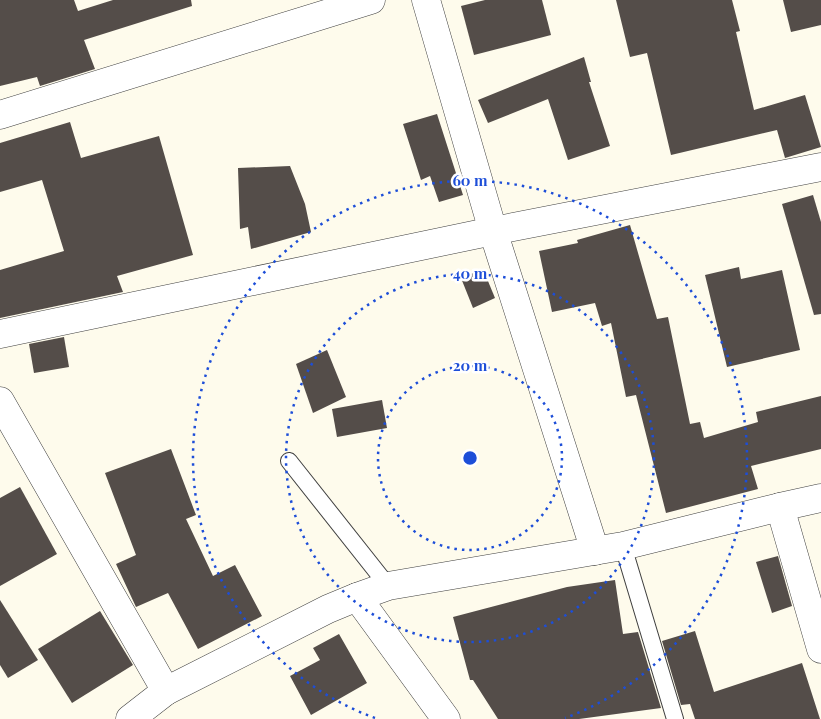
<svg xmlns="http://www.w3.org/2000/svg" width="821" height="719" viewBox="0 0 821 719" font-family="'Playfair Display',serif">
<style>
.building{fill:#544d49}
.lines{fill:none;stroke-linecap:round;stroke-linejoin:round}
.service-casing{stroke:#3f3f3f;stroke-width:18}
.minor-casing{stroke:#3f3f3f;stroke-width:29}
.tertiary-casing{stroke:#3f3f3f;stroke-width:29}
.service{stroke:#fff;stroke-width:16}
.minor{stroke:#fff;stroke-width:28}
.tertiary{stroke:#fff;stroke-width:28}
.ring{fill:none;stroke:#1d4ed8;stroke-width:2.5;stroke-dasharray:2.5 5}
.centre{fill:#1d4ed8;stroke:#fff;stroke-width:2.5}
.ring-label{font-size:15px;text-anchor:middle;font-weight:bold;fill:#1d4ed8;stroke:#fff;stroke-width:5;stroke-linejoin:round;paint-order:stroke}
</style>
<rect width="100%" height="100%" fill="#fefbec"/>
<g class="building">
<polygon points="0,0 74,0 78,11 113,0 191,0 192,6 84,40 95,69 40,86 37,77 0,86"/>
<polygon points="485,0 542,0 551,35 474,55 461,6"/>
<polygon points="616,0 732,0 740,31 736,32 754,110 805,95 821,147 785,158 777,130 671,155 647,53 630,57"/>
<polygon points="783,0 821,0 821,25 791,32"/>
<polygon points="584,57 591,82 589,82 610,146 568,160 548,99 488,123 478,100"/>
<polygon points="437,114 463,195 439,202 430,176 421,180 403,124"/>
<polygon points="70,122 81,158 159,136 193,255 117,276 123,292 0,318 0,270 64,251 42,180 0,192 0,143"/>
<polygon points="290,166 305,204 311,232 251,249 248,227 240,229 238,168"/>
<polygon points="813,195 821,222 821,314 814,315 782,204"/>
<polygon points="630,225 657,319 668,317 690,424 700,422 704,438 758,422 756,412 821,396 821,449 751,466 758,489 666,513 636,395 626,397 611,323 602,326 595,303 552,312 539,251 578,243 577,240"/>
<polygon points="739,267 741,279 782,270 800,350 727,367 705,275"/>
<polygon points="483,269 495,298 473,308 461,278"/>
<polygon points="64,337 69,367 34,373 29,344"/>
<polygon points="327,350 346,397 313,413 296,364"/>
<polygon points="382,400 387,428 337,437 332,409"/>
<polygon points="171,449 196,515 186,519 213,576 235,565 262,616 198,649 168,593 136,607 116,564 136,555 105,473"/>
<polygon points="20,487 57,554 0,586 0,498"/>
<polygon points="778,556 792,606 772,613 756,562"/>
<polygon points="615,580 623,634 638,632 661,708 579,719 498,719 473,680 470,680 453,617 567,587"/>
<polygon points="0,600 38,660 8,678 0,665"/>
<polygon points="100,611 133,665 72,703 38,649"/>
<polygon points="695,631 714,692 802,663 820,719 695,719 690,704 681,705 662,641"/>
<polygon points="339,634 367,683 311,715 290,676 320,660 313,648"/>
</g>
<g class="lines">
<g class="service-casing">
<g id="service">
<polyline points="289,461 388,586"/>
<polyline points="623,546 675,719"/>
</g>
</g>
<g class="minor-casing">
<g id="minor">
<polyline points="426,0 493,231 595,551"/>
<polyline points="0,115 371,0"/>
<polyline points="0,334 493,231 821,167"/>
<polyline points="0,401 166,691"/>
<polyline points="780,507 821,649"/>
<polyline points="357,597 388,586 623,546 780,507 821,498"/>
</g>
</g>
<g class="tertiary-casing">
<polyline id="tertiary" points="130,719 166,691 328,609 357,597 446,719"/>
</g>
<use href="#service" class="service"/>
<use href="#minor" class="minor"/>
<use href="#tertiary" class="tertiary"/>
</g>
<g class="ring">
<circle cx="470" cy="458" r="92"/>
<circle cx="470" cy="458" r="184"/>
<path d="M375 718A277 277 0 1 1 565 718"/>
</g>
<circle cx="470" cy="458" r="8" class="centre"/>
<g class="ring-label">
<text x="470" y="186">60 m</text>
<text x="470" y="279">40 m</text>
<text x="470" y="371">20 m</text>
</g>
</svg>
